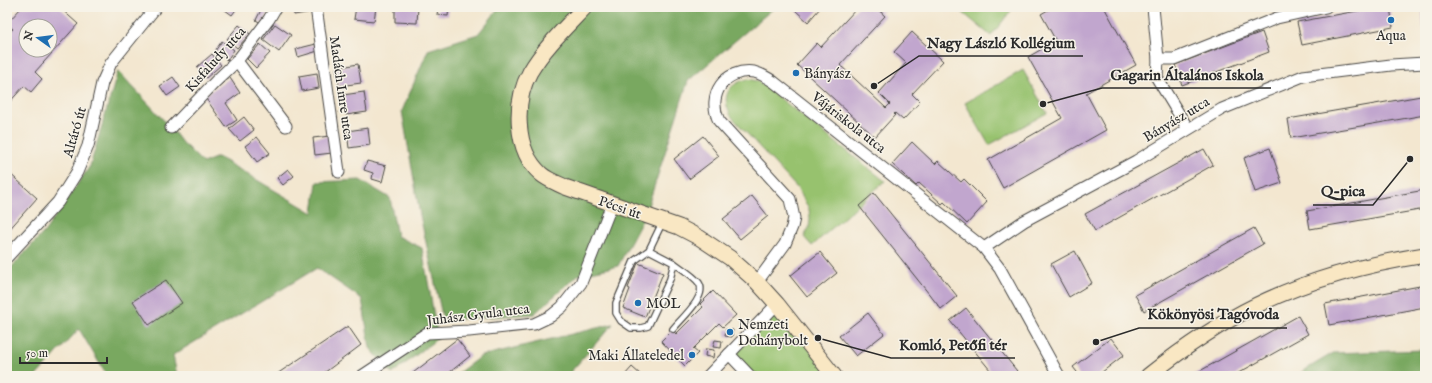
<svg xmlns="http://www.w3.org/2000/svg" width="1432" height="383" viewBox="0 0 1432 383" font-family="'IM FELL English',serif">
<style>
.green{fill:#97c26e;stroke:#61764c}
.forest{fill:#79a861;stroke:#526a46}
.building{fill:#c1a6ce;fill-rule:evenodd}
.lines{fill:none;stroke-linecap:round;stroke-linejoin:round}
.service-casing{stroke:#494744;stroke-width:8}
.minor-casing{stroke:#494744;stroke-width:13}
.secondary-casing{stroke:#494744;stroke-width:17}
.service{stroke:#fff;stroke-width:5.5}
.minor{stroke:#fff;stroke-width:11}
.secondary{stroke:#f9e7c3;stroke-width:15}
.poi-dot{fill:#1f6fb2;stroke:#f7f3e8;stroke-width:1.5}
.labels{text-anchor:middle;stroke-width:3;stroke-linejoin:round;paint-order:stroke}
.poi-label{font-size:14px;fill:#2b2b2b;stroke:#f7f3e8;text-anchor:start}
.street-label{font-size:14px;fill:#2b2b2b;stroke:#f7f3e8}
.leader{fill:none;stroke:#2b2b2b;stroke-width:1.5}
.callout-dot{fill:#2b2b2b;stroke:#f7f3e8;stroke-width:1.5}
.callout-label{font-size:15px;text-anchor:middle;font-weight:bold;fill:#2b2b2b;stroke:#f7f3e8;stroke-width:3;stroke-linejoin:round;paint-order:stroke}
</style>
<rect width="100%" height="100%" fill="#f7f3e8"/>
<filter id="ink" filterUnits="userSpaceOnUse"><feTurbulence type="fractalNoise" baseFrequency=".025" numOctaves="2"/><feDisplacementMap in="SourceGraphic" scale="8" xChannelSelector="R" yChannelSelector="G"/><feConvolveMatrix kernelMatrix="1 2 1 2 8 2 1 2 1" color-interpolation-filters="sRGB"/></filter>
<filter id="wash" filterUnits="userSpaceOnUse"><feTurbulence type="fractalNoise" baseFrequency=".012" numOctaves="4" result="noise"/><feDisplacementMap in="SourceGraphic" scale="16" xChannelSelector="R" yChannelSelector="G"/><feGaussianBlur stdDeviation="0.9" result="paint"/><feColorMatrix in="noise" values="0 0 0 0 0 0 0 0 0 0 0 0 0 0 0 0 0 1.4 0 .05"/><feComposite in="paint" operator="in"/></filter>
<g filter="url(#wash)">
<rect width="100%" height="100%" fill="#f3e7d0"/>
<g class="green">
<polygon points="956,7 1014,7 991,36"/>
<polygon points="1023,70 1047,113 989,145 965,103"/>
<path d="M748,79L758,81L885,181L812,246L804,237L809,228L810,218L809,209L798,189L731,116C721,97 727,84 748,79Z"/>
<polygon points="777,304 834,376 750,376 729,354"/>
</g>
<g class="forest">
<polygon points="500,7 775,7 688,81 645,215 618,266 578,275 534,314 443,320 420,215 402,111 428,50 478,34"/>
<polygon points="118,71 171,128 183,144 187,147 203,163 218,157 313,213 317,182 360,180 390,198 397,236 422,248 438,338 392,374 370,348 362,299 317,268 173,355 177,376 107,376 79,329 36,376 7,376 7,272 45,231 90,166"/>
<polygon points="613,324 567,376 454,376 481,356"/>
<polygon points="1425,350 1425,376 1295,376 1333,353"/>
</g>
<g id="blocks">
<g class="building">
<path d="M22,7H59L78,24L35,72L42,79L31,92L24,86L7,105V35L13,29L7,23ZM26,26H50V50H26Z"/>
<polygon points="221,7 238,7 232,15"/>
<polygon points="293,7 311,7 312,12 294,15"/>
<polygon points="356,7 376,7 374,21 354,19"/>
<polygon points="395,7 418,7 417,23 395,22"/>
<polygon points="438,7 449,7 448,16 437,15"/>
<polygon points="797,7 821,7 808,22 795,10"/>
<polygon points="858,7 875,7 885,16 840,65 886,108 890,104 879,93 906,63 894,52 912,32 943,61 912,94 920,102 903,120 895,113 894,114 895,115 875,137 797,65 817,43 821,47"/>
<polygon points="877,7 886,7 882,12"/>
<polygon points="1053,7 1104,7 1136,65 1086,93 1106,130 1003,188 988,160 1062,118 1028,57 1056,41 1041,14"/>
<polygon points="1379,7 1390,7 1393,27 1302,45 1297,22"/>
<polygon points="1422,7 1425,7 1425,28 1423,28"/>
<polygon points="262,8 268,11 262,24 256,20"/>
<polygon points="275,24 291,35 279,52 263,40"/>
<polygon points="239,25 250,34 237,48 227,39"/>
<polygon points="1262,32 1269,52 1182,85 1175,65"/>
<polygon points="222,41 234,50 227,60 215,51"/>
<polygon points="260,44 270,53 256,68 247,59"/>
<polygon points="316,44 318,51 298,57 296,49"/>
<polygon points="212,54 221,65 206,78 197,67"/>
<polygon points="358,64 361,83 339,86 336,68"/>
<polygon points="317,73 319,88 302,91 299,76"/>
<polygon points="173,77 180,87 167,96 160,86"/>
<polygon points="230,78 240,93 226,103 237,120 226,127 204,96"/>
<polygon points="364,92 367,112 346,115 343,95"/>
<polygon points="1421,96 1425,115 1291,138 1288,119"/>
<polygon points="244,117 254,130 240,141 229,129"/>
<polygon points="368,128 370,145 349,148 347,131"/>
<polygon points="330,136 332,153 315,155 313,138"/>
<polygon points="703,136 719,156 689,179 674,159"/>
<polygon points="257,137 270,153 257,162 245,146"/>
<polygon points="912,142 935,164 938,161 961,182 964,179 987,202 967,224 944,202 942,204 919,183 916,186 892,164"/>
<polygon points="1270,148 1282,183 1255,192 1244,158"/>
<polygon points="1204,149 1213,165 1095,231 1085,214"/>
<polygon points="367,161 386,166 382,182 372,179 373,173 364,170"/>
<polygon points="288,169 294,176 283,185 277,178"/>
<polygon points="7,171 37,198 7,232"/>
<polygon points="1425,190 1425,209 1310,229 1307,211"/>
<polygon points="874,193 957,296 941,309 859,206"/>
<polygon points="752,196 768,216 740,239 723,219"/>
<polygon points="1254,228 1263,244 1144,311 1135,295"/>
<polygon points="1075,251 1092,283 1069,297 1051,264"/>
<polygon points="820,252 837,273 807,297 790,276"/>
<polygon points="638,263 663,273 645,317 623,308 630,289 628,288"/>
<polygon points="166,280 182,303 149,325 133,301"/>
<polygon points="1425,285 1425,307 1329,325 1325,304"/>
<polygon points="713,291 736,315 723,327 719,323 693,349 698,353 685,366 661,341 672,330 676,334 703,307 700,304"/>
<polygon points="966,308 1021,376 995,376 950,321"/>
<polygon points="868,313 884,334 856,356 839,336"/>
<polygon points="1298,316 1308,334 1233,376 1191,376"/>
<polygon points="348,326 361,345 320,376 274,376"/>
<polygon points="726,329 733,330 732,337 725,336"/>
<polygon points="1111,338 1124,355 1097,376 1080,376 1073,367"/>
<polygon points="457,339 470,356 445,376 409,376"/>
<polygon points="715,340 722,341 721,348 713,347"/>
<polygon points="706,349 714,350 713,358 705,356"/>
<polygon points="632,367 642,376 624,376"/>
</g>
</g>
</g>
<g filter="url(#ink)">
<use href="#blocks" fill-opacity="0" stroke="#494744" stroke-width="1"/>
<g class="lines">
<g class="service-casing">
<g id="service">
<polyline points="649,250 674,263 670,279 648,326 641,328 631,328 621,321 616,313 616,303 634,261 649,250 663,221"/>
<path d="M673,329C681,319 708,296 699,283C693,275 682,269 674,263"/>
</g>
</g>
<g class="minor-casing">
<g id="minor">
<polyline points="316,7 339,172"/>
<polyline points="1153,7 1158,59 1157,78 1188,129"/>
<polyline points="1158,59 1174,59 1277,18 1326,7"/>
<polyline points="237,61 286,126"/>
<polyline points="171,128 216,81 237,61 269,19 276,7"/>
<polyline points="984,248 1024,221 1136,161 1222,109 1303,76 1391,65 1425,63"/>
<polyline points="7,257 58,202 77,172 88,146 102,83 111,63 156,7"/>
<path d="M757,282L785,244L792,227L794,218L790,199L719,121C706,95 725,68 754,72C762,74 768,78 774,82L984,248L1000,269L1059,376"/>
<polyline points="729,354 750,376"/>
<polyline points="362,376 427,333 469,331 534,324 551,316 562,307 581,283 612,204"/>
<polyline points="708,376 777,304"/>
</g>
</g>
<g class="secondary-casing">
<g id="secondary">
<path d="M585,7C566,27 544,48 530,72C514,101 514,150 541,174C548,180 557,183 565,187L679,227L700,238L730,258L757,282L777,304L834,376"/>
<path d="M1148,376C1182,349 1218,324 1257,305C1310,279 1367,264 1425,255"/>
</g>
</g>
<use href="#service" class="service"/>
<use href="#minor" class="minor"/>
<use href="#secondary" class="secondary"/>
</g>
</g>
<g class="poi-dot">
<circle cx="1391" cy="20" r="4"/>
<circle cx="796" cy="73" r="4"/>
<circle cx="638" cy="303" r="4"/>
<circle cx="730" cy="332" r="4"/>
<circle cx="692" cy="355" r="4"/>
</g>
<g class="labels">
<g class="poi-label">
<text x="1391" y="40" text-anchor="middle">Aqua</text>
<text x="804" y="78">Bányász</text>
<text x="646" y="308">MOL</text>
<text x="738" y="329">Nemzeti<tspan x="738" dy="16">Dohánybolt</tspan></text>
<text x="684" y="360" text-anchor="end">Maki Állateledel</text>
</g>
<g class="street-label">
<text transform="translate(215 59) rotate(-48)" y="5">Kisfaludy utca</text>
<text transform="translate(342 88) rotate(82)" y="5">Madách Imre utca</text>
<text transform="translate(1176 119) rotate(-31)" y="5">Bányász utca</text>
<text transform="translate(849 122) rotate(38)" y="5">Vájáriskola utca</text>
<text transform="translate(74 132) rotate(-74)" y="5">Altáró út</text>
<text transform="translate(620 207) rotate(19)" y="5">Pécsi út</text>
<text transform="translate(478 314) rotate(-7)" y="5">Juhász Gyula utca</text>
</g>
</g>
<path class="leader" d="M874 86L919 56H1083M1043 104L1102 88H1271M1410 159L1373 205H1313M1096 342L1139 328H1287M818 338L891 358H1015"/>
<g class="callout-dot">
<circle cx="874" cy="86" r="4"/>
<circle cx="1043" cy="104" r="4"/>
<circle cx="1410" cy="159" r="4"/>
<circle cx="1096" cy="342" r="4"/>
<circle cx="818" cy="338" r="4"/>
</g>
<g class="callout-label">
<text x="1001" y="48">Nagy László Kollégium</text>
<text x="1187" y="80">Gagarin Általános Iskola</text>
<text x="1343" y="196">Q-pica</text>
<text x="1213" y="319">Kökönyösi Tagóvoda</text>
<text x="953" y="350">Komló, Petőfi tér</text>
</g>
<rect width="1432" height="383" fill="none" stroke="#f7f3e8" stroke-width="24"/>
<g transform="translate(38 38) rotate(284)"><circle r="19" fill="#f7f3e8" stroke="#a5a39c"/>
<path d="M0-3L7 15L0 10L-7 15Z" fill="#1f6fb2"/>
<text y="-6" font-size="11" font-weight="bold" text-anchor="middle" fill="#2b2b2b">N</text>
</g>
<path d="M20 357v6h87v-6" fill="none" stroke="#2b2b2b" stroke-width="2"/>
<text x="26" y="357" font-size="12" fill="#2b2b2b" stroke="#f7f3e8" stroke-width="3" paint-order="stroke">50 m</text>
</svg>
